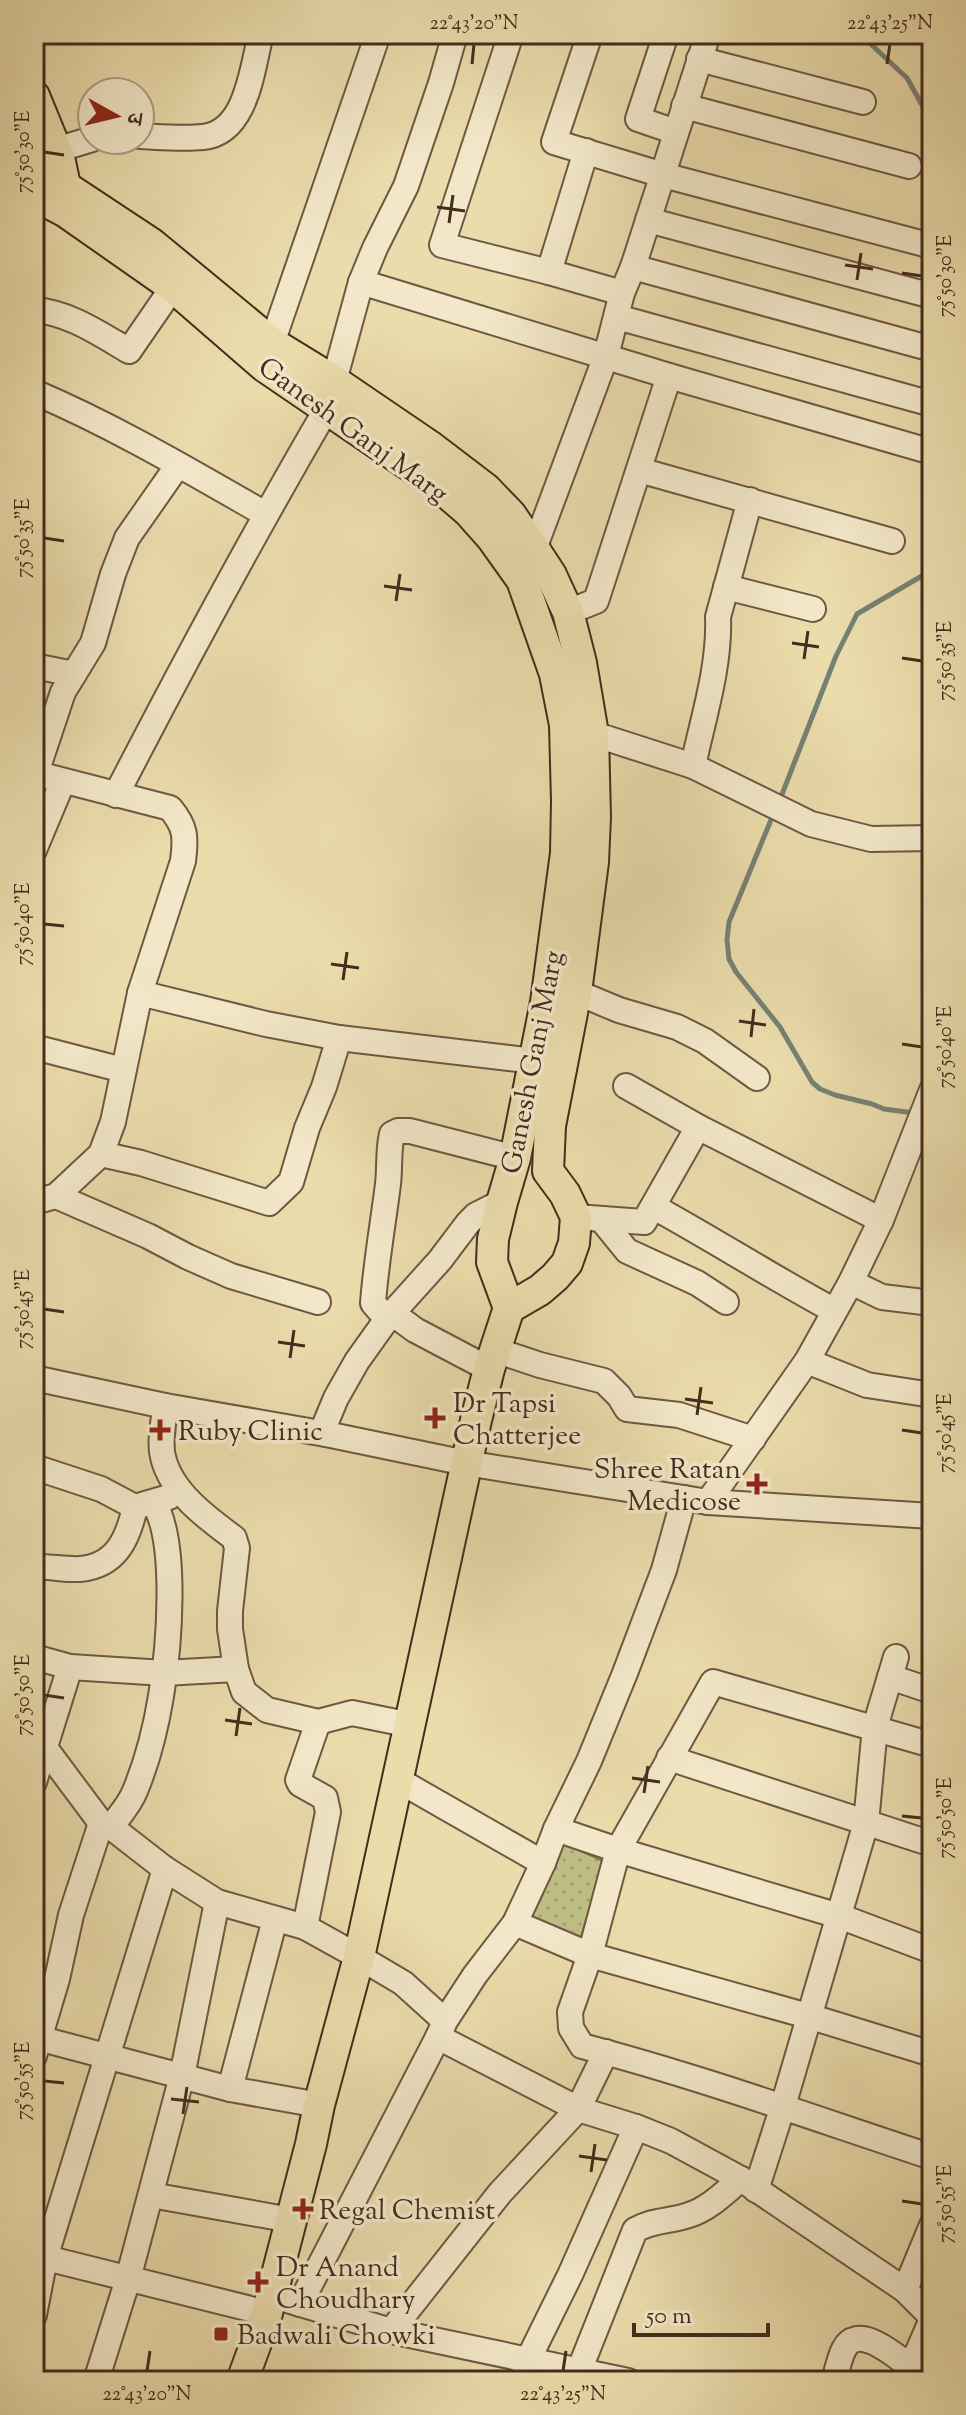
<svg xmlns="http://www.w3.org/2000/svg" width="966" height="2415" viewBox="0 0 966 2415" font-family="'Sorts Mill Goudy','Noto Serif Devanagari',serif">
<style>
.park{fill:url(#park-dots);stroke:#817551;stroke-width:2}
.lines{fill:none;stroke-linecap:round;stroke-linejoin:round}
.stream{stroke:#768273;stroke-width:5}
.minor-casing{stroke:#6e5842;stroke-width:28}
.major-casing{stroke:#442c1e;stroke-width:34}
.minor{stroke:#f2e8c9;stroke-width:24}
.major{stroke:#ebdcac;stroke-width:30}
.ticks{fill:none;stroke:#442c1e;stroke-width:3}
.poi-dot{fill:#8f2418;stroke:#f2e8c9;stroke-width:3}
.labels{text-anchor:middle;stroke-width:7;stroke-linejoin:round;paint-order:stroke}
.street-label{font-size:28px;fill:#442c1e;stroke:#f2e8c9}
.poi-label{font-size:28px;fill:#442c1e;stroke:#f2e8c9;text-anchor:start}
.neatline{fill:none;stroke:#442c1e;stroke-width:3}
.ticks-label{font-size:20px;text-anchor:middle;fill:#442c1e}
</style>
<defs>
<pattern id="park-dots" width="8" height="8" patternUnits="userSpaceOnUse" patternTransform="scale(2)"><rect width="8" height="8" fill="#bebe84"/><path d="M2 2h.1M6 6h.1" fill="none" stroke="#a4a372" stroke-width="1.8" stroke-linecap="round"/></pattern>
</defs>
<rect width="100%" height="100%" fill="#ebdcac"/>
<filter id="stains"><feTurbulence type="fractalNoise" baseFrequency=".0025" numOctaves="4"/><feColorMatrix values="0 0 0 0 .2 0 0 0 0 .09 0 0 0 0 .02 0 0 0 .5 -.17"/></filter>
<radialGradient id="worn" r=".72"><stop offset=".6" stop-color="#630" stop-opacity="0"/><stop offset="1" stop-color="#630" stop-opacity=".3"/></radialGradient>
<polygon class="park" points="557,1840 603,1861 579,1944 520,1917"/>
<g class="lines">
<g class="stream">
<polyline points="860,34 907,78 932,123"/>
<polyline points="779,802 836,656 857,614 932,570"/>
<polyline points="773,815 729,922 727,940 729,959 736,972 780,1027 812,1082 820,1089 835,1095 872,1104 884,1109 914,1113"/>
</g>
<g class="minor-casing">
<g id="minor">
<polyline points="511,34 442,245 549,272 622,293"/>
<polyline points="590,34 554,142 663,175 932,246"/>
<polyline points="666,34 638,119 676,132"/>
<polyline points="699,59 863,102"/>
<polyline points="684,106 909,166"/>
<path d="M140,136C161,137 183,139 203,137C247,133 252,68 261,34"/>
<polyline points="56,150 92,139"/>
<polyline points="648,220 932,296"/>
<polyline points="633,267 932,349"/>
<polyline points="549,272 586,151"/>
<polyline points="361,282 669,376 932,452"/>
<path d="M34,310C68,312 100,334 129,351L173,287"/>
<polyline points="617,317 932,404"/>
<polyline points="272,343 378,34"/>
<polyline points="334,381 361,282 375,248 406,186 441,83 455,34"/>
<path d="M34,392C114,426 190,471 265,514"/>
<polyline points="639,470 892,541"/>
<polyline points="534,549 606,356 622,293 633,267 708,34"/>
<polyline points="726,587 813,609"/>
<polyline points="568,612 596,601 669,376"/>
<polyline points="34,666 74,674"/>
<polyline points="578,729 693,766 811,824 871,839 932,838"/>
<path d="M693,766C703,718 720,667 718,617L750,500"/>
<path d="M34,773L170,808C186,827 186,837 183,861L140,993L113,1122L101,1154L56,1196L34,1202"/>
<polyline points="36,773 63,692 93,643 113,574 127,538 178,465"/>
<path d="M116,795C183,665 252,537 326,410"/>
<polyline points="34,850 63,781"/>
<polyline points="576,992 619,1010 677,1027 705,1041 757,1078"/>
<polyline points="140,993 266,1024 339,1038 551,1063"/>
<polyline points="34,1047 123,1070"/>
<polyline points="626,1086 698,1127 881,1220"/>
<polyline points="101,1154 141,1163 269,1203 291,1182 307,1128 324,1087 339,1038"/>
<polyline points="56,1196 148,1236 188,1257 231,1276 318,1302"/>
<path d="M654,1207C714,1240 772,1277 833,1310"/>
<polyline points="576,1217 644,1222 698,1127"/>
<polyline points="601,1219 627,1251 697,1283 726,1302"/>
<polyline points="851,1282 882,1297 932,1303"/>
<polyline points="392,1313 415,1330 489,1369"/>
<path d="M387,1319L373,1303C376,1263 383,1224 388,1184C390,1167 388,1150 392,1134L398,1131H410L515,1158"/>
<polyline points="495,1350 540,1365 604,1381 619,1396 627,1409 679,1415 753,1439"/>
<polyline points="807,1361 867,1385 932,1395"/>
<polyline points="34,1378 165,1406 326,1434 466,1463 708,1502 932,1516"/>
<path d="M165,1406C164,1422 159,1442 163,1457C171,1492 207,1518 234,1538L237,1548L230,1611V1629L236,1669L244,1692L267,1710L318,1722L352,1713L411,1725"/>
<polyline points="326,1434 326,1422 336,1398 357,1361 387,1319 440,1260 468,1223 476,1215 502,1202"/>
<polyline points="34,1467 101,1489 135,1507"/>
<polyline points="708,1502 807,1361 851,1282 881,1220 932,1090"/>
<path d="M34,1567C49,1566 65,1570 80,1569C116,1566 128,1539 135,1507L169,1497"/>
<polyline points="34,1657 70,1667 164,1673 236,1669"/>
<polyline points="890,1677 932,1691"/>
<path d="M932,1745L713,1682L618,1850L590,1955L570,2012L571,2028L582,2046C701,2077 816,2119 932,2157"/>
<polyline points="45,1748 101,1823 111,1827 165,1869 217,1902 305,1927 359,1957 403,1983 445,2021"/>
<polyline points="669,1758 932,1844"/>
<polyline points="398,1780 543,1863"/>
<polyline points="34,1782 70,1667"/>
<path d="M111,1827C119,1816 130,1804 135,1791C147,1762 156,1727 161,1696C169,1649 178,1543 154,1503"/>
<polyline points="556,1829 618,1850 839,1916 932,1951"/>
<polyline points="515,1923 590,1955 808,2016 932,2054"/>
<polyline points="305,1927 328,1812 325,1798 300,1784 298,1780 318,1722"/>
<polyline points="34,2037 230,2089 319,2105"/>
<polyline points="438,2037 578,2109 636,2127 671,2141 741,2179 905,2290 932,2317"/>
<polyline points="34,2056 57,1979 71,1915 101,1823"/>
<polyline points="230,2089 275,1919"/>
<polyline points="756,2190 783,2106 866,1823 875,1727 896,1657"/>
<polyline points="151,2195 291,2220"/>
<polyline points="34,2255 267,2313"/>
<polyline points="905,2290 932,2225"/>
<polyline points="284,2299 391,2331 628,2381"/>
<polyline points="300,2304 438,2037 445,2021 475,1975 515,1923 543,1863 556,1829 589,1761 625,1673 664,1570 684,1498"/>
<polyline points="34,2315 45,2258 165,1869"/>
<polyline points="391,2331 500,2193 578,2109 606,2052"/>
<path d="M579,2371L635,2230C655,2219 669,2222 689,2215C709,2209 725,2192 741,2179"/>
<polyline points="906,2379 932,2319"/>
<polyline points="96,2381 128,2279 182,2076 217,1902"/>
<polyline points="522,2381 528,2360 570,2275 636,2127"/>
<path d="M834,2381C837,2371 839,2359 844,2349C858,2322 895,2356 911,2367"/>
</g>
</g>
<g class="major-casing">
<g id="major">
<polyline points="34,96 59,157 65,186"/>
<polyline points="34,166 152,244 272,343 334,381 431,447 486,489 511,515 534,549 551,575 568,612 581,663 593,734 595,817 593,862 576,992 550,1126 548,1171 565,1194 576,1217 574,1243 567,1263 555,1277 540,1290 509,1308 489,1369 476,1420 359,1957 319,2105 311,2144 267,2313 242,2381"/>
<polyline points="34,195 66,212 173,287 264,366 434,482 468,511 492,538 522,580 555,674 565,725 567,801 566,853 546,1002 515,1158 502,1202 493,1239 492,1262 509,1308"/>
</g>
</g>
<use href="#minor" class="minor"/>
<use href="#major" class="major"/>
</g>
<path class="ticks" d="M472,64L474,44M887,64L890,44M44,152L64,155M437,207L465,211M449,223L453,195M845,265L873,269M902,273L922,276M857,280L861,253M44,538L64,541M384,586L412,590M396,601L400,574M792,643L819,647M902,658L922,661M804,659L808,631M44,924L64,926M331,964L359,968M343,980L347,952M739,1021L766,1025M751,1037L754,1009M902,1044L922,1047M44,1309L64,1312M278,1342L305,1346M290,1358L294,1330M685,1399L713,1403M697,1415L701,1387M902,1430L922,1433M44,1695L64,1698M225,1720L252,1724M236,1736L240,1708M632,1778L660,1782M644,1793L648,1766M902,1816L922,1818M44,2081L64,2083M171,2099L199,2102M183,2114L187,2087M579,2156L607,2160M591,2172L595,2144M902,2201L922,2204M147,2371L150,2351M563,2371L566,2351"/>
<g class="poi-dot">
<path d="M431 1406h8v8h8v8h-8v8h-8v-8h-8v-8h8z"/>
<path d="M156 1418h8v8h8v8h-8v8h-8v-8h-8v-8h8z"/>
<path d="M753 1472h8v8h8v8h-8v8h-8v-8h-8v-8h8z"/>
<path d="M299 2197h8v8h8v8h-8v8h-8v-8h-8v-8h8z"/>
<path d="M254 2270h8v8h8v8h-8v8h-8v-8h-8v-8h8z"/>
<rect x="213" y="2326" width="16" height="16" rx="4"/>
</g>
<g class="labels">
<g class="street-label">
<text transform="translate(354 429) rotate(36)" y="10">Ganesh Ganj Marg</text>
<text transform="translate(531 1062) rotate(-79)" y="10">Ganesh Ganj Marg</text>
</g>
<g class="poi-label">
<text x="453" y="1412">Dr Tapsi<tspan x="453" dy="32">Chatterjee</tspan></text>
<text x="178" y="1440">Ruby Clinic</text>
<text x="741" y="1478" text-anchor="end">Shree Ratan<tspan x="741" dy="32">Medicose</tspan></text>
<text x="319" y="2219">Regal Chemist</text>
<text x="276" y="2276">Dr Anand<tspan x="276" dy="32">Choudhary</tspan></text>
<text x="237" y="2344">Badwali Chowki</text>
</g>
</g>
<rect width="966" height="2415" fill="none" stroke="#ebdcac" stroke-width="88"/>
<g transform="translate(116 116) rotate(98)"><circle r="38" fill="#f2e8c9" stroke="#ac9d85" stroke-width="2"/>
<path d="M0-6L14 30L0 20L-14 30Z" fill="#8f2418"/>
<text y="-12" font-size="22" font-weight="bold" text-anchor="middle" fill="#442c1e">उ</text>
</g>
<path d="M634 2323v12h134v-12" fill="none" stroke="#442c1e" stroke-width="4"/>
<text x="646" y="2323" font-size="24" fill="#442c1e" stroke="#f2e8c9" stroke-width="6" paint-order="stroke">50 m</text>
<rect x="44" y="44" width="878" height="2327" class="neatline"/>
<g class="ticks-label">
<text x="474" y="29">22°43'20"N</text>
<text x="890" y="29">22°43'25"N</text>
<text transform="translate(22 152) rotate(-90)" y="7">75°50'30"E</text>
<text transform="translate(944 276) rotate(-90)" y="7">75°50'30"E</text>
<text transform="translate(22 538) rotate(-90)" y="7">75°50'35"E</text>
<text transform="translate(944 661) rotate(-90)" y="7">75°50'35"E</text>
<text transform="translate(22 924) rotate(-90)" y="7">75°50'40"E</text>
<text transform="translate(944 1047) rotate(-90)" y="7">75°50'40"E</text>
<text transform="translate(22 1309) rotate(-90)" y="7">75°50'45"E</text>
<text transform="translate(944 1433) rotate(-90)" y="7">75°50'45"E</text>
<text transform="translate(22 1695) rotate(-90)" y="7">75°50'50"E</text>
<text transform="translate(944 1818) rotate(-90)" y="7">75°50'50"E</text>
<text transform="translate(22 2081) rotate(-90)" y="7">75°50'55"E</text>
<text transform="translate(944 2204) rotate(-90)" y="7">75°50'55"E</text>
<text x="147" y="2400">22°43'20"N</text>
<text x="563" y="2400">22°43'25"N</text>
</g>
<rect width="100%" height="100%" filter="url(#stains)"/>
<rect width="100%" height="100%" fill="url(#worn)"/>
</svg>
